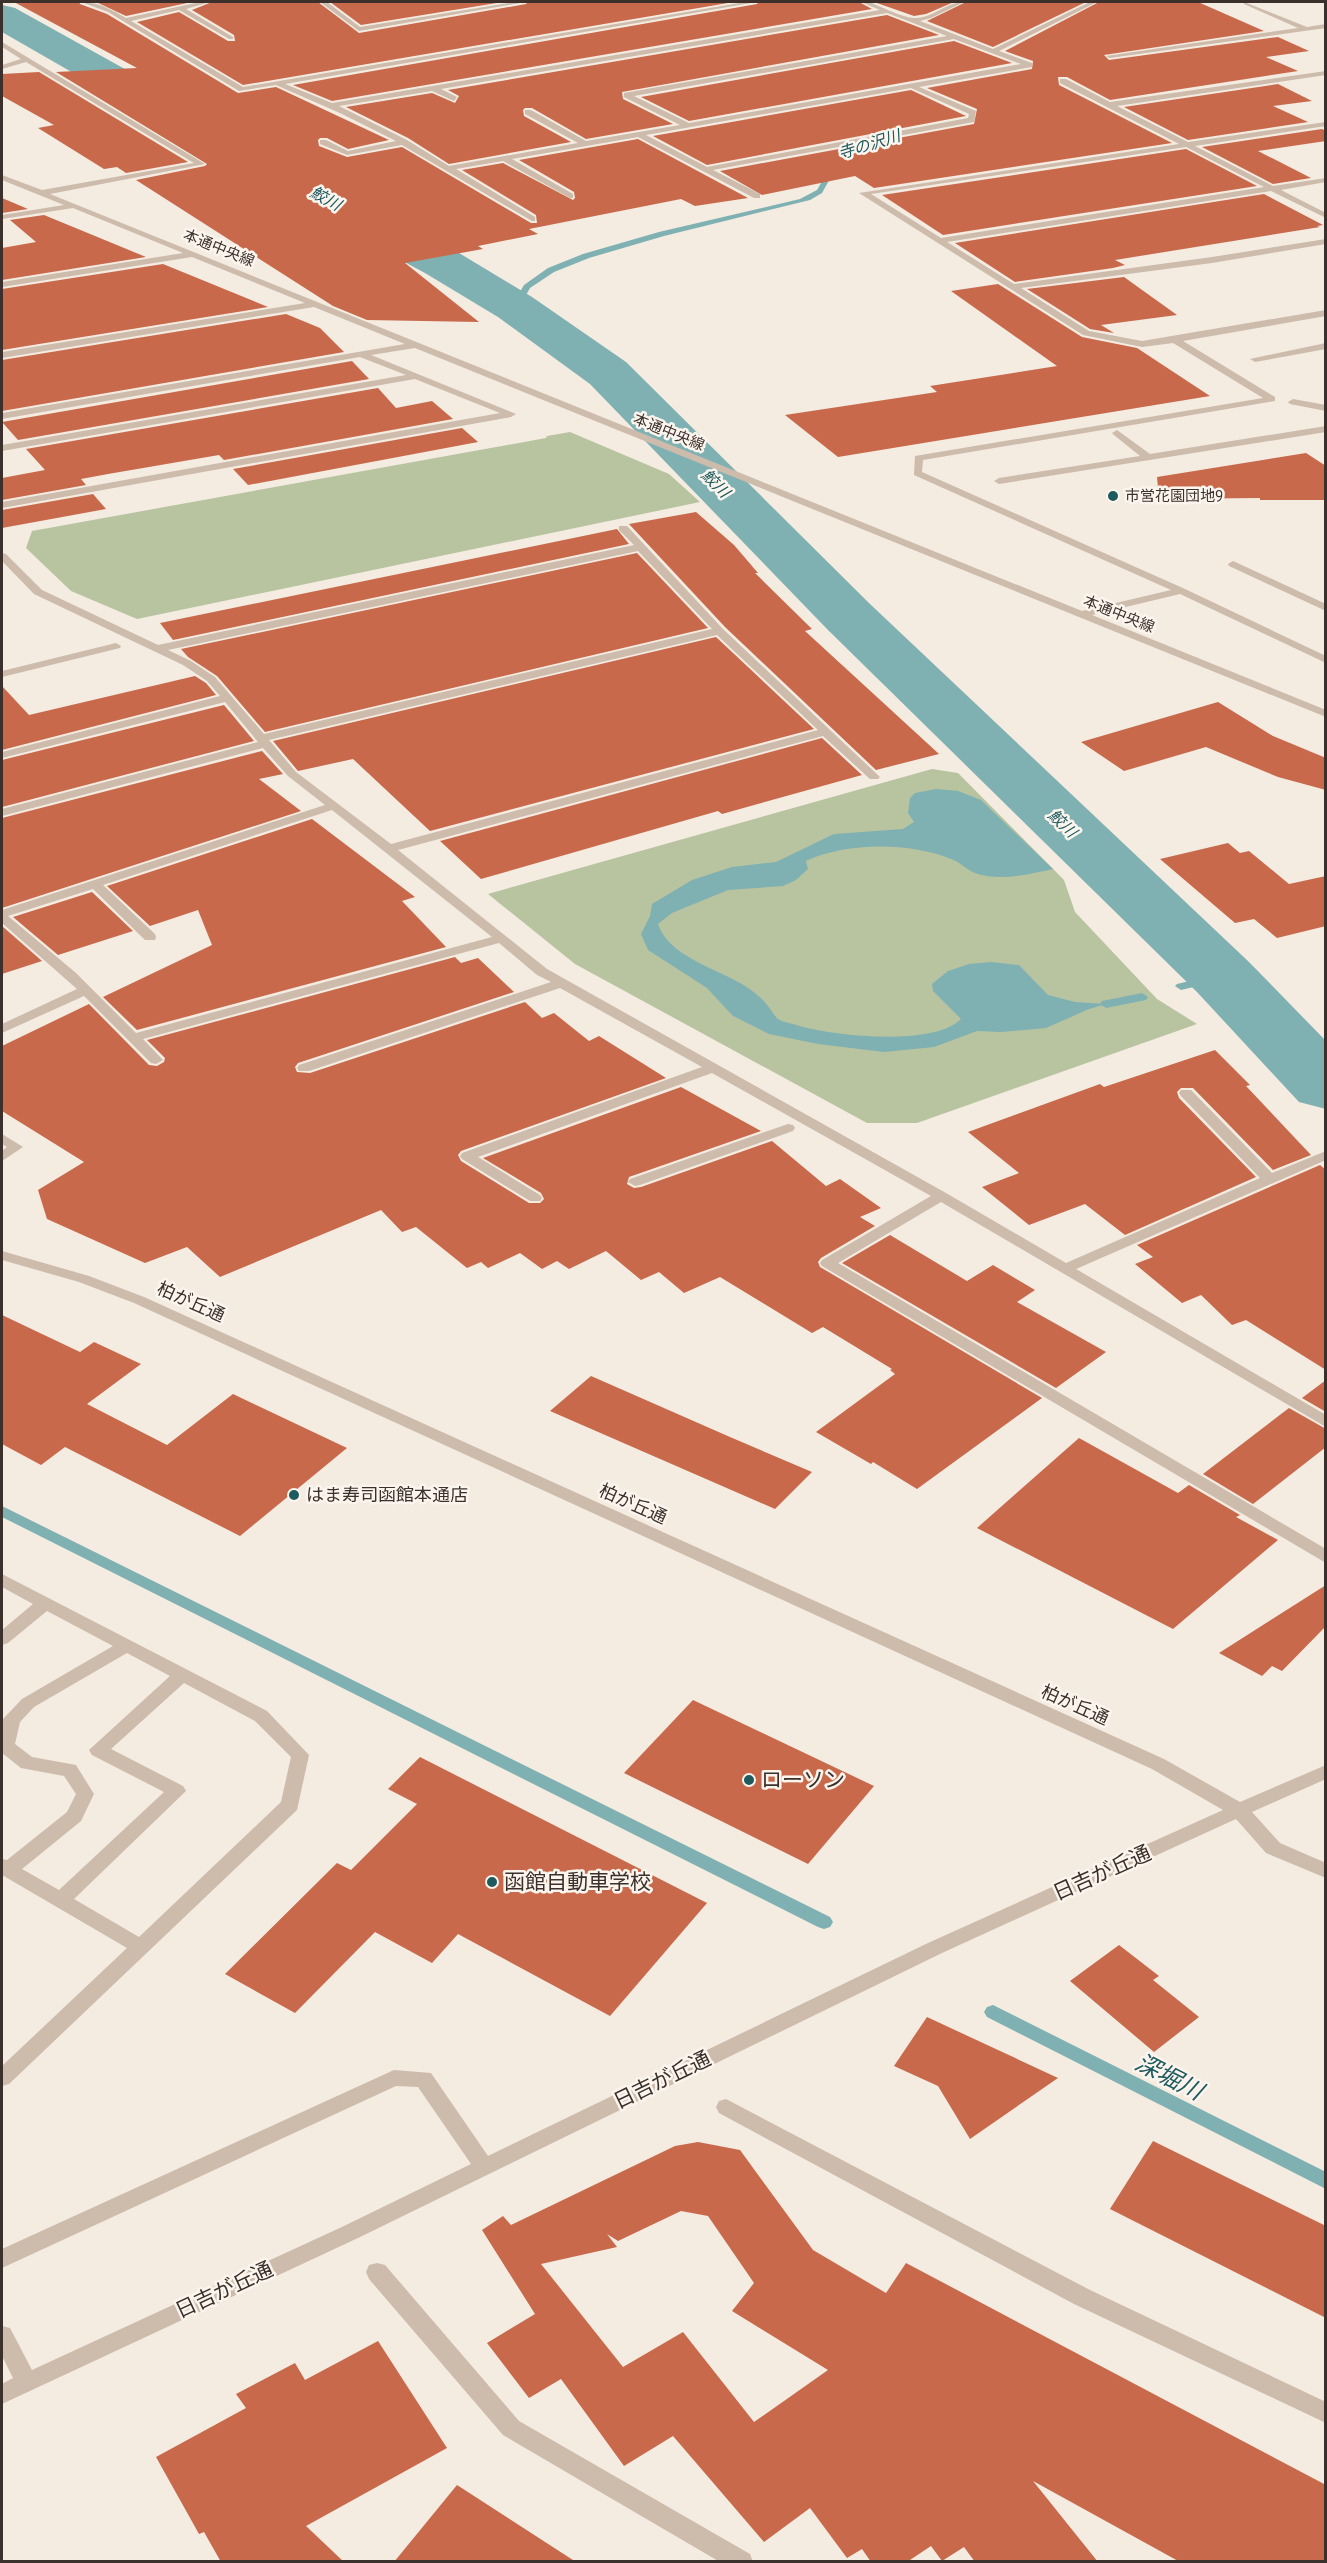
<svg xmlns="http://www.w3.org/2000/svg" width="1327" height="2563" viewBox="0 0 1327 2563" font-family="'PT Sans','Noto Sans JP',sans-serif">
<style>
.green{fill:#b8c4a0}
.water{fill:#7fb0b2}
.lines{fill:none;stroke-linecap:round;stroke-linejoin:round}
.stream{fill:#7fb0b2;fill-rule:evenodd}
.river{fill:#7fb0b2;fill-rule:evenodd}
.building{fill:#c8694b;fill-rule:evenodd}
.minor{fill:#cdbbac;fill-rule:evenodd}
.poi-dot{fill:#1f5a5e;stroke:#fbf5ee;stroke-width:2}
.labels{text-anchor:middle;stroke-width:5;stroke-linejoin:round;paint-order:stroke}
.far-street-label{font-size:15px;fill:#3b302b;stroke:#fbf5ee}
.far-poi-label{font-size:15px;fill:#3b302b;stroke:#fbf5ee;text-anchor:start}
.far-water-label{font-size:16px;font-style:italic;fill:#1f5a5e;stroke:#fbf5ee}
.street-label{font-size:18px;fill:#3b302b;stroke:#fbf5ee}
.poi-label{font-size:18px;fill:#3b302b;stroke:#fbf5ee;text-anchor:start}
.near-poi-label{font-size:21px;fill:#3b302b;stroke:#fbf5ee;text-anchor:start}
.near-street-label{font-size:21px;fill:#3b302b;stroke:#fbf5ee}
.near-water-label{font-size:24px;font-style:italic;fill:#1f5a5e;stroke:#fbf5ee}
</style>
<rect width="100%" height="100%" fill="#f4ebe1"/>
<g class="green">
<polygon points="570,432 669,474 700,502 137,619 71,591 26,548 32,531 546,438 547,436"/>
<polygon points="932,769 958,773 1064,880 1075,912 1157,999 1197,1024 917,1123 867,1123 575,964 488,894"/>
</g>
<path class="water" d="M936,789L958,791L981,800L1053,869C1029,874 1001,882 975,873C967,870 960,862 951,859C910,842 846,842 806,861L808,869L796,880L783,886L728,890L672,913L658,924C668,955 712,967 738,982C748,987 760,996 767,1005C771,1009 774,1016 778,1019C782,1022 791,1023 796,1025C831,1036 934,1047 961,1019L933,991L932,984L948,971L969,964L991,962L1019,965L1048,995L1075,1002L1106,1004L1089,1009L1046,1028L1001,1032L977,1031L934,1047L884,1052L818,1044L769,1034L733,1016L707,988L648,950L641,934L650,916L652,904L692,880L732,867L776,862L834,834L903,829L914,822L908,813L910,798L915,793Z"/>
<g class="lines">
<g class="stream">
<polygon points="838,168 842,170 832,175 822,193 810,200 664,236 589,258 554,272 530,288 518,309 511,307 524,285 548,268 583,254 659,232 800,199 817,190 827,173"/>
<polygon points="1223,973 1227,975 1229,977 1227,979 1181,990 1175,986 1177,984"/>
<polygon points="1142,993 1148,997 1146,1000 1106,1008 1100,1004 1102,1001"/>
<polygon points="2,1506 830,1917 833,1922 830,1927 824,1929 818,1927 2,1517"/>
<polygon points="993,2005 1326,2172 1326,2189 987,2017 984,2012 987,2007"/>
</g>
<g class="river">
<polygon points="2,5 15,8 213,118 219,127 213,136 198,140 183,136 2,32"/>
<polygon points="329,190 345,193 459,253 532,297 626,362 870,604 1249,962 1326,1041 1326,1109 1299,1102 1197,992 828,630 590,384 498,317 425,273 313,213 307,203 313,193"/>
</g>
</g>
<g class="building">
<polygon points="14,2 79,2 80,4 107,14 238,93 276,87 389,140 348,149 327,138 320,138 318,140 319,146 347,157 402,147 531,223 537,223 536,215 462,170 503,163 573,200 575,198 574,192 519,160 638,139 748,198 695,206 681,199 529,229 538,234 478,246 483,249 405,263 479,322 367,320 333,306 136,180 205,166 207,164 56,72 137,68"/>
<polygon points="96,2 192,2 126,16"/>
<polygon points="212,2 318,2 359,33 526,4 528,2 734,2 243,85 137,22 179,12 228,41 235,41 234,35 192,10"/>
<polygon points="330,2 503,2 361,25"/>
<polygon points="759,2 859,2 872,9 332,101 293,85 757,4"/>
<polygon points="874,2 954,2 926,14 914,16"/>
<polygon points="966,2 1086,2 993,47 927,21"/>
<polygon points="1099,2 1198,2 1264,31 1104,55 1109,60 1278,37 1309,51 1266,57 1298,71 1110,100 1067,77 1058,77 1059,85 1172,143 874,188 855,176 762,195 720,171 974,124 977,109 927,88 1032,69 1033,61 1005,51"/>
<polygon points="887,15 939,35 622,92 623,99 673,124 586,139 532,108 525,108 523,110 524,116 571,142 449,164 408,138 346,107 432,93 455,103 459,96 448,90"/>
<polygon points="954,41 1012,63 689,121 641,97"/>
<polygon points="39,72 188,162 126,173 117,167 104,169 38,128 54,125 2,96 2,74"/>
<polygon points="1278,84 1312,101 1273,106 1308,122 1188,140 1124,107"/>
<polygon points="911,90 966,116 707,165 653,136"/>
<polygon points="1322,129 1326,131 1326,141 1258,151 1311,178 1273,184 1202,147"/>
<polygon points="1186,149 1257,186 943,235 882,195"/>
<polygon points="1264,194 1323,225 1317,226 1320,227 1115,260 1125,265 1113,268 1015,282 955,243"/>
<polygon points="2,198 28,209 2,213"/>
<polygon points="44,215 146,257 2,280 2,248 36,242 10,220"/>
<polygon points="163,264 268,307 2,350 2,289"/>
<polygon points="1124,277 1177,315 1101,325 1114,333 1090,329 1027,289"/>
<polygon points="998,284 1082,337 1137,348 1210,396 838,457 785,415 937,392 930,386 1057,366 951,291"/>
<polygon points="286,314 320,328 344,352 2,411 2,360"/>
<polygon points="352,361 369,379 18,440 2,422"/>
<polygon points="378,388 396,408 432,401 453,419 224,460 219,455 108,474 81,479 86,485 2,500 2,478 45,470 26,449"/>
<polygon points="462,428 478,442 248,485 233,469"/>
<polygon points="1306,453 1326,466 1326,500 1260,500 1260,498 1159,499 1157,477"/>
<polygon points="93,494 106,509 2,528 2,510"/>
<polygon points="696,512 734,545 758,573 755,573 812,629 805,631 939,754 876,770 725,627 629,524"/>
<polygon points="617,529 629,544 173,640 160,623"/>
<polygon points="637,553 708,628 265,732 217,676 188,657 181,649"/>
<polygon points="716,637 814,729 430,831 353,759 298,771 273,741"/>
<polygon points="195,676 206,683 216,695 2,750 2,686 29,715"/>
<polygon points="1218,702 1273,736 1326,758 1326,790 1278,777 1206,747 1124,771 1081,742"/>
<polygon points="224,705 254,741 2,807 2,760"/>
<polygon points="822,738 862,775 722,814 718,811 481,879 440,841"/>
<polygon points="262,751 283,774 259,779 301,811 2,908 2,818"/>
<polygon points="312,819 415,897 402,901 446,947 137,1030 103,997 212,945 198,910 150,926 107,886"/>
<polygon points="1228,843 1240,853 1249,851 1289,884 1326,876 1326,926 1277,938 1254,919 1235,923 1160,859"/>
<polygon points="92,892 133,931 58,955 13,917"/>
<polygon points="2,926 42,961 2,974"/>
<polygon points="455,957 461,963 478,958 514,992 298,1063 295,1067 297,1072 310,1073 525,1002 542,1018 554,1013 589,1041 599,1036 666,1078 461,1151 458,1155 461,1161 529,1203 540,1203 544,1199 541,1193 483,1158 681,1087 761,1131 629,1177 627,1184 634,1188 641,1187 772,1141 826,1186 840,1179 881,1208 860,1217 875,1226 821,1258 818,1262 820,1267 1042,1398 917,1489 873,1462 871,1464 816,1432 895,1374 890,1370 892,1369 823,1327 812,1333 720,1277 684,1293 659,1272 641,1280 606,1251 569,1269 557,1261 542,1269 520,1253 488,1268 481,1262 467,1268 416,1227 402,1232 381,1210 220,1277 187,1247 145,1263 47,1219 38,1190 84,1162 2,1111 2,1046 89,1004 149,1065 157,1066 164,1062 165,1058 147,1040"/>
<polygon points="1215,1050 1250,1085 1246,1086 1311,1155 1273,1170 1193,1088 1181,1088 1177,1092 1179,1098 1256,1177 1125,1235 1085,1204 1029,1225 982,1187 1019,1173 968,1132 1100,1084 1104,1087"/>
<polygon points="1320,1165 1326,1170 1326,1370 1246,1320 1232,1325 1201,1295 1182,1303 1135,1264 1153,1257 1137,1245"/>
<polygon points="890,1235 967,1281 993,1265 1035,1290 1017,1302 1106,1352 1056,1388 842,1263"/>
<polygon points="2,1315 80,1352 94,1342 141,1364 87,1404 167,1445 233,1394 347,1448 240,1536 65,1447 41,1465 2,1444"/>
<polygon points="591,1376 730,1437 812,1472 775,1509 550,1411"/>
<polygon points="1326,1380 1326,1412 1302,1398"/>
<polygon points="1289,1408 1326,1429 1326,1447 1253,1504 1203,1474"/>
<polygon points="1079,1438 1178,1493 1189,1485 1240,1515 1236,1517 1278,1540 1173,1629 977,1528"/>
<polygon points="1326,1585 1326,1626 1282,1671 1272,1666 1262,1676 1219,1653"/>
<polygon points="693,1700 874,1786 808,1864 624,1773"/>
<polygon points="420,1757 707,1903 610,2016 458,1934 432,1963 375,1932 295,2013 225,1974 337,1863 351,1870 417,1804 388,1789"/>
<polygon points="1119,1945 1159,1976 1153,1980 1199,2017 1154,2052 1070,1981"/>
<polygon points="927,2017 1058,2078 970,2139 938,2086 894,2066"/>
<polygon points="1153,2141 1326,2226 1326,2318 1110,2209"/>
<path d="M698,2142L740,2150L813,2250L886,2293L906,2263L1326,2485V2562H1180L1033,2481L1098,2562H975L964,2547L942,2561L931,2546L907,2562H871L862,2549L847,2558L810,2508L764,2542L673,2436L624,2466L561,2379L529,2398L487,2343L535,2314L482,2230L503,2216L511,2225L675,2146ZM681,2211L708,2216L754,2283L732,2311L828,2370L754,2422L683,2332L623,2367L541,2264L617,2247L607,2234L618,2241Z"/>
<polygon points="378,2341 447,2448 306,2526 344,2562 221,2562 204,2532 199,2534 156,2457 246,2408 236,2394 295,2363 305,2380"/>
<polygon points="457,2485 576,2562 394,2562"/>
</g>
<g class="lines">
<g class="minor">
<path d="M81,2C96,1 113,10 126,18L200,2H210L186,9L233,37V39H229L179,10L131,21L243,87L745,2H757L285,84L332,103L880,10L861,2H869C880,6 903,18 914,18C932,19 946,2 964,2L931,18L920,21L993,49L1090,2H1097L999,51L1032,63V67L919,87L976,111L974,122L713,170L760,194V198H754L638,137L512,159L573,194V198H570L503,161L456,169L535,217V221H532L402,145L347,155L320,144V140H326L348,151L396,141L342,114L276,85L239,91L108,12ZM887,13L947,36L624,93V97L680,125L586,141L531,110H525V114L578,143L449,166L407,140L339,106L432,91L454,101L457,97L441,89ZM954,39L1021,64L689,123L634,96ZM911,88L969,114L968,118L707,167L646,135Z"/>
<polygon points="320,2 327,2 360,27 514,2 526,2 359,31"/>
<polygon points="1244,2 1307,27 1326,24 1326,28 1110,58 1106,56 1298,28 1244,4"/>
<path d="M2,42L205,164L50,194L1082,611L1171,590L914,475L915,456L1263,398L1173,343L1142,347L1083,335L859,193L1179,144L1060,83V79H1066L1110,102L1326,71V75L1117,106L1188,142L1326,122V126L1195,146L1273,186L1326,178V182L1281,190L1326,213V218L1271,191L947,242L1014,284L1212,257L1326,239V244L1212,263L1021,288L1089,331L1142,341L1326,310V316L1183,341L1275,397V401L923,460L922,472L1185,589L1326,656V663L1180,594L1092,615L1326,710V717L415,348L371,355L516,414L511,417L2,508V502L500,413L415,379L2,451V445L406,375L360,357L2,419V413L405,344L314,307L2,358V352L305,303L192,257L2,287V282L183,253L73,208L2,219V215L64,205L2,180V175L42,190L194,163L26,62L2,69V65L21,59L2,47ZM1186,147L1264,187L941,238L871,194Z"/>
<polygon points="1326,343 1326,349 1255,362 1250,359"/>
<polygon points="1293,399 1326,405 1326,411 1290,404 1288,402"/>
<polygon points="1326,426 1326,432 999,484 994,481 999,478 1140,456 1114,435 1112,433 1117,430 1150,454"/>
<path d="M619,526H627L723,629L880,777L878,779H870L823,736L398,850L547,969L946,1193L1066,1263L1260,1178L1181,1096L1179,1093L1181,1090H1191L1272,1173L1326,1151V1160L1076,1269L1326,1415V1427L941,1202L838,1263L1326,1549V1563L822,1266L820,1263L822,1260L931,1196L712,1073L478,1157L540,1195L542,1198L540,1201H530L462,1159L460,1156L462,1153L702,1067L560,988L309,1071H299L297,1068L299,1065L551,982L537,975L499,943L143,1039L163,1060L156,1064L151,1063L84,996L2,1033V1024L77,989L2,923V910L325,805L288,776L263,748L2,816V809L258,742L225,702L2,758V752L220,696L207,681L183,665L34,594L2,561V553L6,554L42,590L158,645L634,545L619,530ZM638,551L712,629L264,734L215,677L191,661L168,650ZM717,635L818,730L391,844L296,772L269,740ZM332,810L492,937L136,1033L76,973L8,916L93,889L145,940H155L156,937L155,934L103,885Z"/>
<polygon points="1233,561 1326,604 1326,611 1229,566 1228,564"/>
<polygon points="116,643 121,646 120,648 2,677 2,671"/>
<polygon points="788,1124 793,1125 795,1128 793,1131 640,1185 635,1186 628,1182 630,1179"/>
<polygon points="2,1134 23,1147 2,1161 2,1151 7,1147 2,1144"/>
<polygon points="2,1251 89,1276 144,1297 1164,1759 1240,1802 1326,1765 1326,1779 1252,1812 1280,1843 1326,1863 1326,1878 1266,1853 1236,1819 942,1953 358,2238 2,2404 2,2384 13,2378 2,2356 2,2326 10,2328 32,2370 344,2226 471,2164 418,2087 396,2086 2,2268 2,2249 394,2070 431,2073 488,2156 928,1943 1223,1810 1152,1769 134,1303 79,1282 2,1260"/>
<path d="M2,1574L267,1711L309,1755L297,1810L9,2084L2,2086V2066L127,1948L2,1875V1859L7,1860L67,1812L76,1794L64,1776L21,1768L2,1753L3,1719L22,1699L113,1646L47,1611L8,1643L2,1645V1630L33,1604L2,1587ZM127,1653L170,1676L89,1750L92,1755L164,1792L59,1890L22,1869L81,1821L94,1794L76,1765L32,1757L15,1744L20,1722L34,1707ZM184,1683L255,1721L291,1757L281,1802L139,1937L74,1899L186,1791L183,1786L111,1749Z"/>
<polygon points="726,2099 1090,2290 1326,2402 1326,2423 1074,2304 719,2113 716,2107 719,2101"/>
<polygon points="377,2263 385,2265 519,2421 750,2554 753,2562 720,2562 503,2435 369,2279 366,2272 369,2265"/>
</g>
</g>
<g class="poi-dot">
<circle cx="1113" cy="496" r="6"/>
<circle cx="294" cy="1495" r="6"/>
<circle cx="749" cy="1780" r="6"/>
<circle cx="492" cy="1882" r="6"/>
</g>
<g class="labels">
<g class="far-street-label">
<text transform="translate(219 248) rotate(22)" y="5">本通中央線</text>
<text transform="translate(669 432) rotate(22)" y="5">本通中央線</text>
<text transform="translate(1119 614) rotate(22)" y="5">本通中央線</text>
</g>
<g class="far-poi-label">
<text x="1125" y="501">市営花園団地9</text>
</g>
<g class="far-water-label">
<text transform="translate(869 144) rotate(-17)" y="6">寺の沢川</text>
<text transform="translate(326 198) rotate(29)" y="6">鮫川</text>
<text transform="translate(716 483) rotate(45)" y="6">鮫川</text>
<text transform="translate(1063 823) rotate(44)" y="6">鮫川</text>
</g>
<g class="street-label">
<text transform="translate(191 1302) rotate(24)" y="6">柏が丘通</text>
<text transform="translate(633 1504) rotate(24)" y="6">柏が丘通</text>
<text transform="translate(1075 1705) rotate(24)" y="6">柏が丘通</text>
</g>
<g class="poi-label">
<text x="306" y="1501">はま寿司函館本通店</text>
</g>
<g class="near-poi-label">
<text x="761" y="1787">ローソン</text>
<text x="504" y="1889">函館自動車学校</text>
</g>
<g class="near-street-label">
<text transform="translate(1102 1873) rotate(-24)" y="7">日吉が丘通</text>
<text transform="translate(662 2080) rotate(-26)" y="7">日吉が丘通</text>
<text transform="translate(224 2290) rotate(-25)" y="7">日吉が丘通</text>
</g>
<g class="near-water-label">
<text transform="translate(1169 2077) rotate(27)" y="8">深堀川</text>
</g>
</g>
<rect width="1327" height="2563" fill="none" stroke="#3b302b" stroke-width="6"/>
</svg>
